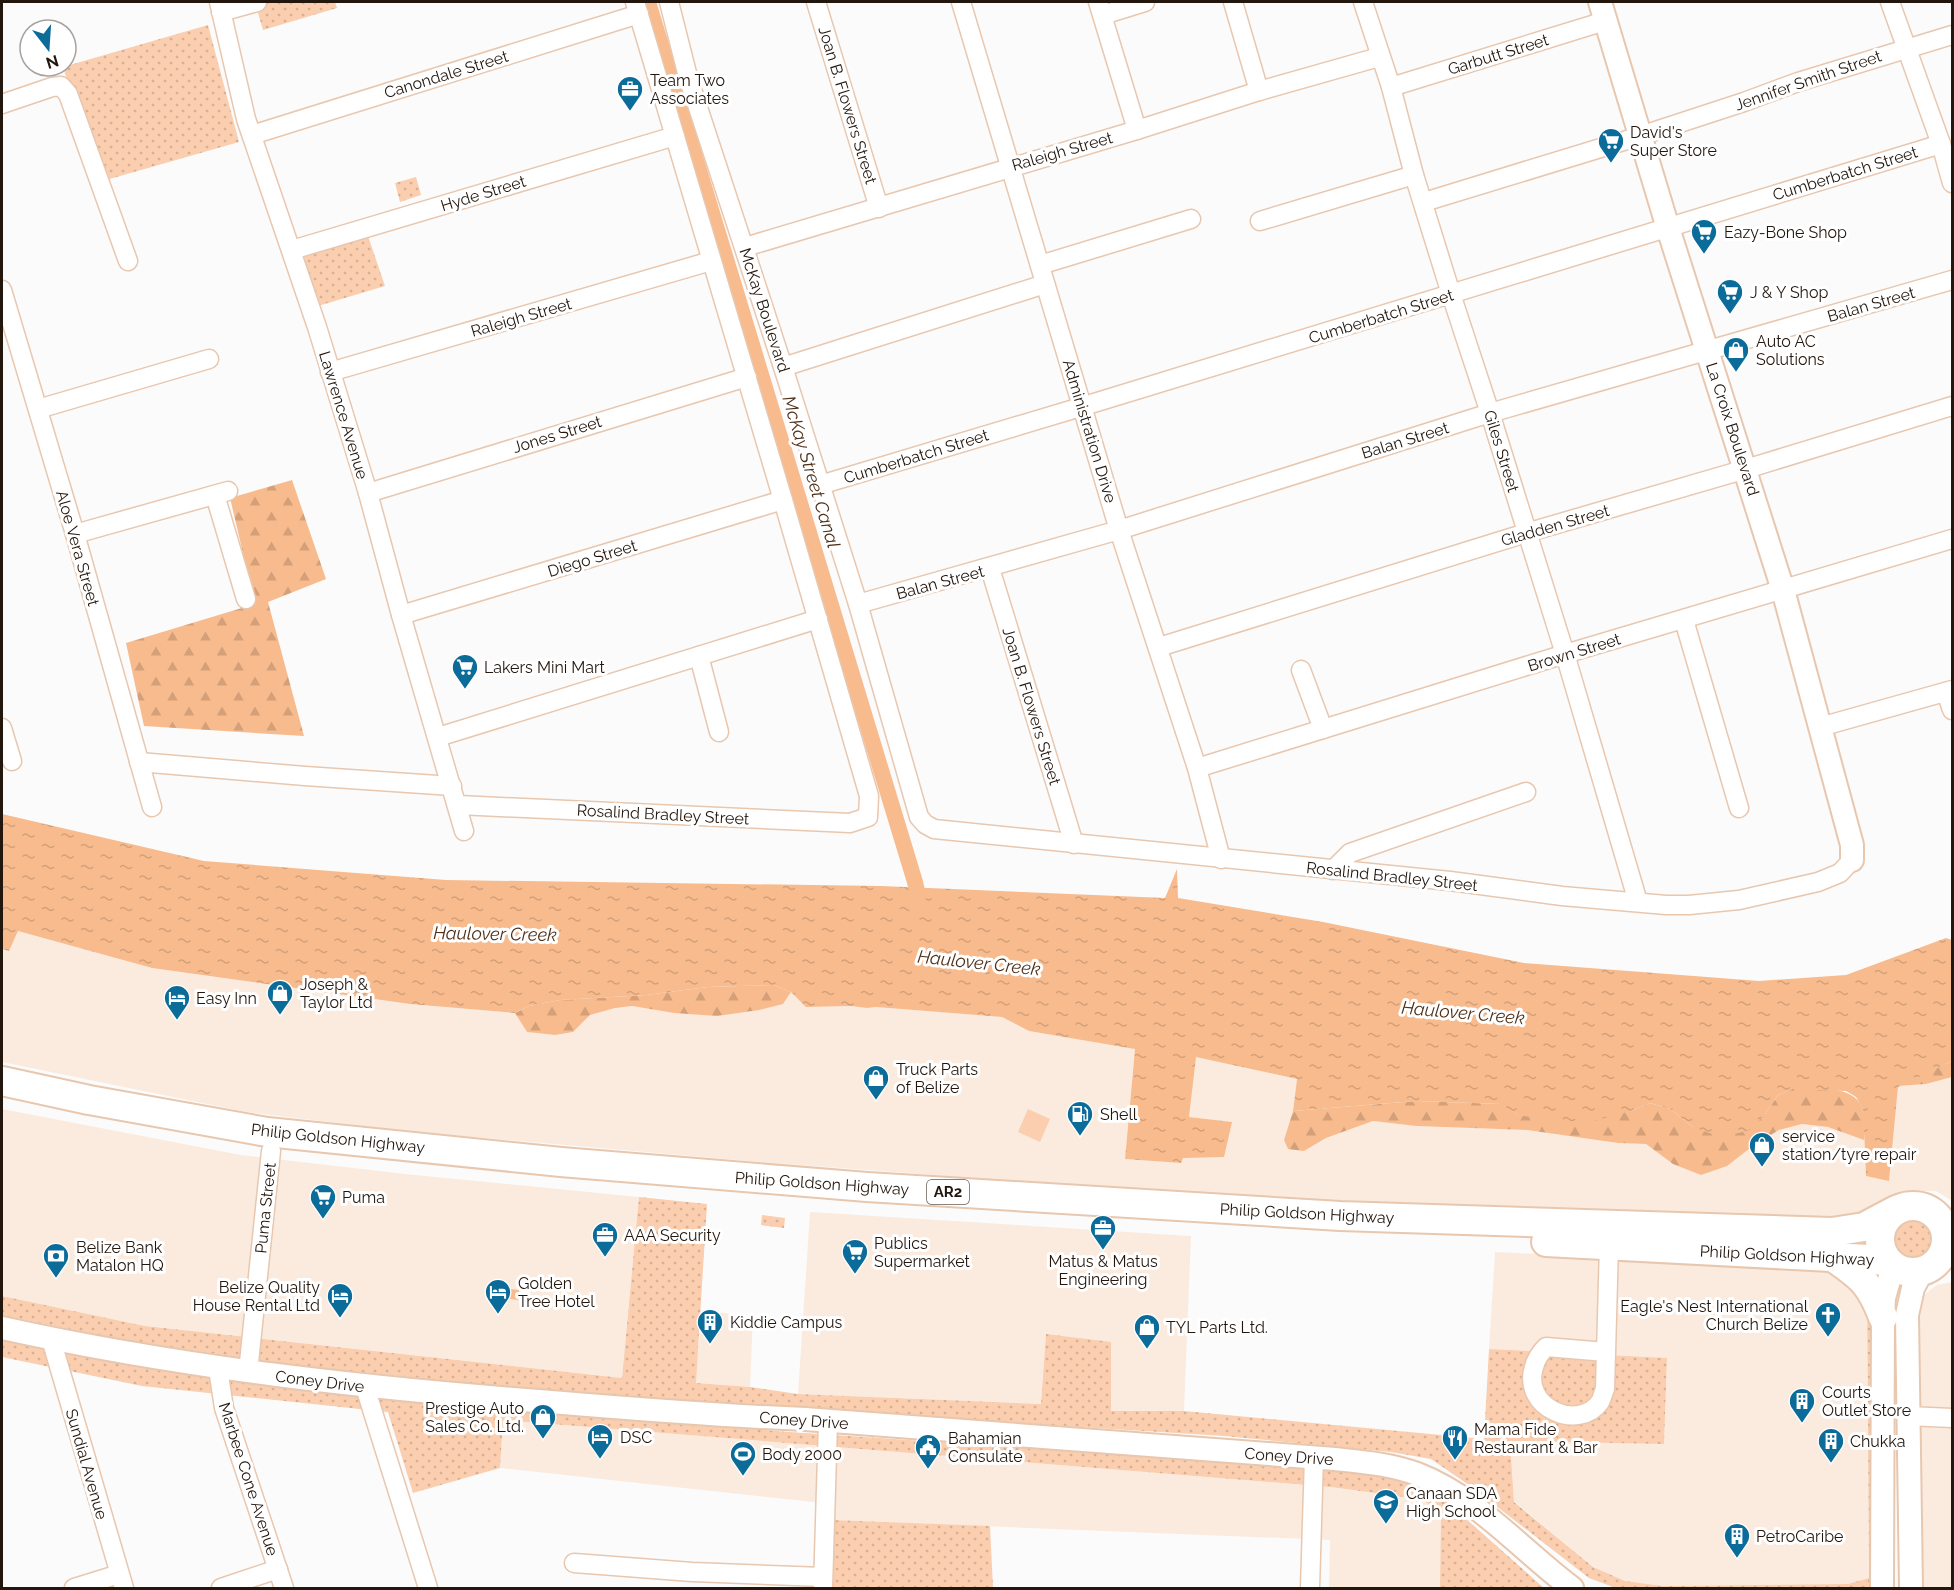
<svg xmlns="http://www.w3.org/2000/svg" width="1954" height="1590" viewBox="0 0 1954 1590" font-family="Raleway,sans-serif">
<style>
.built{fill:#fbebdf}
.grass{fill:url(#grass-dots)}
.forest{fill:url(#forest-firs)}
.garden{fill:#faceae}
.water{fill:url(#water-ripples)}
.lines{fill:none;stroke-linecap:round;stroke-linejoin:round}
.canal{stroke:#f7bb8e;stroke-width:16}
.minor-casing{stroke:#e8c7af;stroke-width:21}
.tertiary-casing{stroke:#e8c7af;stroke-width:26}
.primary-casing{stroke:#e8c7af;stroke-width:32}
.minor{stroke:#fff;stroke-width:18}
.tertiary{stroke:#fff;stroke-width:22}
.primary{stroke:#fff;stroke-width:28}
.labels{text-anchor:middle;stroke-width:6;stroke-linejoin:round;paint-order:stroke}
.shield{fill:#fff;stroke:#645c56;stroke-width:1.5}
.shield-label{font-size:15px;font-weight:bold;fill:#22160d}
.street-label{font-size:16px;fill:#22160d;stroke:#fff}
.poi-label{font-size:16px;fill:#22160d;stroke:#fff;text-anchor:start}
.water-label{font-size:18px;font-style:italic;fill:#4f3018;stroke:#fff}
</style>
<defs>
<pattern id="grass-dots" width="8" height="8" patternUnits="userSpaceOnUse" patternTransform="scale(1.5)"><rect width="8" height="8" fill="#faceae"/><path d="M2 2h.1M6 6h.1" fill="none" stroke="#d6b094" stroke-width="1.8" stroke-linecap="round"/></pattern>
<pattern id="forest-firs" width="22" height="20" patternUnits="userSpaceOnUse" patternTransform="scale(1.5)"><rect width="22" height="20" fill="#f8bb8e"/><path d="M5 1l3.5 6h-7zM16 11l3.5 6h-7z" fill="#d4a079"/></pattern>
<pattern id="water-ripples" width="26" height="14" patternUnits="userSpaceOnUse" patternTransform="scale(1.5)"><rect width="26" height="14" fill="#f7bb8e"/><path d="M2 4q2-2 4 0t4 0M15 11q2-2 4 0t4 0" fill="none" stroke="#d3a079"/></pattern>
</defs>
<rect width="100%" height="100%" fill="#fbfbfb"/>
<g class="built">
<polygon points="18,931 152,968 410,1004 515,1013 527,1032 555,1035 573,1032 590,1015 615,1008 632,1006 674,1013 783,1004 791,992 807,1007 851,1006 867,1008 876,1007 1002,1017 1029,1031 1135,1048 1125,1159 1180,1163 1183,1158 1232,1122 1189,1117 1195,1056 1297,1079 1293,1111 1284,1140 1304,1151 1326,1138 1373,1121 1416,1126 1527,1130 1618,1143 1646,1144 1673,1164 1754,1145 1779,1130 1802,1124 1828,1127 1864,1140 1866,1176 1889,1180 1898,1086 1926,1084 1952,1077 1952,1201 1936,1191 1920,1191 1908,1194 1889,1206 1848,1219 1419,1207 1051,1184 748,1161 404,1131 246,1112 2,1062 2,949 9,951"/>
<polygon points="2,1109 241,1155 405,1174 639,1197 622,1378 145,1326 2,1296"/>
<polygon points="810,1212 1191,1236 1184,1411 1110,1411 1046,1334 1041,1404 798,1394"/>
<polygon points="1495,1252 1833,1267 1867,1290 1869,1578 1848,1584 1663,1586 1625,1581 1593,1567 1514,1501 1510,1440 1664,1444 1667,1358 1489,1349"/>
<polygon points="1952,1282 1952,1588 1920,1588 1919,1322 1924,1295 1937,1285"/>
<polygon points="702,1310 753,1317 750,1387 695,1383"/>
<polygon points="503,1420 1331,1487 1419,1499 1441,1510 1440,1588 1329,1588 1330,1540 832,1520 832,1504 500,1468"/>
</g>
<g class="grass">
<polygon points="270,2 335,2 337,8 263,30 256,6"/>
<polygon points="208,25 239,142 99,182 63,67"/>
<polygon points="416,177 421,195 400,202 395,183"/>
<polygon points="368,236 385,286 318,306 304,257"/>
<polygon points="639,1197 707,1204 696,1383 750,1387 798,1394 1041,1404 1046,1334 1111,1342 1111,1411 1184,1411 1484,1439 1489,1349 1667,1358 1664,1444 1510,1441 1514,1502 1593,1567 1625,1581 1663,1586 1848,1584 1869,1578 1867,1290 1873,1308 1874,1588 1616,1588 1589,1578 1469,1485 1431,1459 1391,1452 1224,1436 789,1409 490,1385 290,1365 118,1339 2,1315 2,1296 145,1326 622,1378"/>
<polygon points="762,1215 785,1218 784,1228 761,1225"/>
<circle cx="1916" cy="1238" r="21"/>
<polygon points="2,1336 489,1406 789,1432 1225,1461 1364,1473 1420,1484 1455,1509 1544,1588 1440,1588 1441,1510 1419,1499 1331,1487 503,1420 500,1468 413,1493 388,1412 142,1386 2,1357"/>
<polygon points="832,1520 990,1526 993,1588 830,1588"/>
</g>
<g class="forest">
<polygon points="292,480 326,579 268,602 304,736 144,726 126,643 255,604 230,498"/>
<polygon points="773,985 791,992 783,1004 759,1010 717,1016 674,1013 632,1006 615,1008 590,1015 573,1032 555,1035 527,1032 515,1013 529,1006 560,1000 646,995 708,987"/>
<polygon points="1952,1061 1952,1077 1926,1084 1898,1086"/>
<path d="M1792,1089C1814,1090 1851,1083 1862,1107C1866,1116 1864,1130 1864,1140L1828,1127L1802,1124L1779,1130L1754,1145L1727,1166L1701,1175L1673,1164L1646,1144L1618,1143L1527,1130L1416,1126L1373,1121L1326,1138L1304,1151L1288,1149L1284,1140L1293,1111L1416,1101L1502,1104L1518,1115L1631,1111L1650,1103L1670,1109L1693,1127L1765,1114L1778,1095Z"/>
</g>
<polygon class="garden" points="1028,1109 1050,1119 1040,1142 1018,1132"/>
<g class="water">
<polygon points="2,814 204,861 446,880 881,886 1165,898 1177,869 1178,898 1323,922 1524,963 1759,981 1846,975 1946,938 1952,940 1952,1061 1898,1087 1889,1181 1866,1176 1863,1109 1856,1097 1846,1091 1792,1089 1778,1095 1765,1114 1750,1130 1731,1135 1709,1133 1693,1127 1670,1109 1650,1103 1631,1111 1578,1125 1518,1115 1501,1104 1416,1101 1293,1111 1297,1079 1196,1057 1189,1117 1232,1122 1224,1157 1183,1158 1181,1163 1125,1159 1135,1049 1029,1031 1002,1017 876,1007 867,1008 851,1006 806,1007 791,992 773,985 708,987 646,995 560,1000 529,1006 515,1013 410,1004 152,968 18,931 9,951 2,949"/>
<polygon points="503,1288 519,1290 518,1300 502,1298"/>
</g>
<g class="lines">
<polyline class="canal" points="648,2 915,882 918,896 917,909"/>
<g class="minor-casing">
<g id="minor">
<polyline points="219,2 246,119 317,327 368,493 401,615 464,831"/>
<polyline points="669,2 688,77 783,367 858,604 919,817 925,824 934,829 1450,881 1562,896 1666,905 1689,905 1739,900 1818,882 1840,873 1852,860"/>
<polyline points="816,2 879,208"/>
<polyline points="961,2 1119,530 1197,768 1221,859"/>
<polyline points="1098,2 1137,130"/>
<polyline points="1233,2 1259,91"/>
<polyline points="1363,2 1391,87 1414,175 1451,294 1490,413 1565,654 1638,902"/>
<polyline points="1890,2 1941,144 1952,183"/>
<polyline points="221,12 257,2"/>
<polyline points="1103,15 1145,2"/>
<polyline points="1391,87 1605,21"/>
<polyline points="2,104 52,87 61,86 68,94 128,261"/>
<polyline points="252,135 639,14"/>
<polyline points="1424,202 1640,136 1744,102 1798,82 1952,35"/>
<polyline points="1260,221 1414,175"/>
<polyline points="745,247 1137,130 1259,91 1379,57"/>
<polyline points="292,250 675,136"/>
<polyline points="1040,265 1191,219"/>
<polyline points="2,290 75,534 152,807"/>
<polyline points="783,367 1045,284"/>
<polyline points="330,372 711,261"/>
<polyline points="38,409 209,359"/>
<polyline points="820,485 1084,406 1941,144"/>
<polyline points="368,493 747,377"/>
<polyline points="215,495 246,599"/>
<polyline points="75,534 228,491"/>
<polyline points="990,568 1074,844"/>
<polyline points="858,604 1119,530 1490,413 1952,280"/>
<polyline points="401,615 783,500"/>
<polyline points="1684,620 1739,808"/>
<polyline points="1159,647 1526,533 1746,469 1952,406"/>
<polyline points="699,656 719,732"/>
<polyline points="1301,670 1323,729"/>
<polyline points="1946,692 1952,710"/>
<polyline points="1820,727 1952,690"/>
<polyline points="2,728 12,761"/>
<polyline points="438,737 818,619"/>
<polyline points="139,762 305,776 452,786"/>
<polyline points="1197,768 1565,654 1952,539"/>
<polyline points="458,805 850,823 868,817 869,796 783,500 635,2"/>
<polyline points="1333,870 1350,853 1526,792"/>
<polyline points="51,1339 124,1588"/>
<path d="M1606,1352L1546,1347C1540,1353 1536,1359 1534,1367C1521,1408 1579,1432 1600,1402C1602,1399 1603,1393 1605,1389L1609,1245"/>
<polyline points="218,1369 224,1408 284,1588"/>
<polyline points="248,1372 271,1151"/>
<polyline points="365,1387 428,1588"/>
<polyline points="1908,1416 1952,1418"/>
<polyline points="574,1563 692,1572 823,1577"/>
<polyline points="74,1588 119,1574"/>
<polyline points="221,1588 278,1569"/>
<polyline points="823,1588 828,1422"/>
<polyline points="1310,1588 1314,1457"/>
</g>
</g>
<g class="tertiary-casing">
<g id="tertiary">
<polyline points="1600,2 1668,228 1783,590 1852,845 1852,860"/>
<path d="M2,1328C183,1368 366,1388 551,1402C635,1409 720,1416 805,1419L1335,1459C1362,1462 1391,1464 1417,1474C1477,1497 1521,1550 1572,1588"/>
<polyline points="1882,1588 1883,1317 1884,1298 1893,1266"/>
<polyline points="1911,1588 1907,1315 1913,1288 1922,1271"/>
</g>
</g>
<g class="primary-casing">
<g id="primary">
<polyline points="2,1081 89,1100 267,1132 561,1162 867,1187 1340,1216 1832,1232 1864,1227 1896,1210"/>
<circle cx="1913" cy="1239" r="33"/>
<polyline points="1546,1242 1868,1259 1889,1262"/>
<path d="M1834,1258C1862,1277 1871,1285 1883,1317"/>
</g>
</g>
<use href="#minor" class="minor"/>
<use href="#tertiary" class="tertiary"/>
<use href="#primary" class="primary"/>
</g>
<defs>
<g id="office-pin" transform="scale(1.35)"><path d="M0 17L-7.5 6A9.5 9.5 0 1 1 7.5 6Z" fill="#0b6c9a" stroke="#fff"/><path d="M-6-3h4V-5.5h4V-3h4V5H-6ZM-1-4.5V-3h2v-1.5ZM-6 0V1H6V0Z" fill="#fff"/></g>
<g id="supermarket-pin" transform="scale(1.35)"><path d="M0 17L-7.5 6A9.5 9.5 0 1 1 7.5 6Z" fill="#0b6c9a" stroke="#fff"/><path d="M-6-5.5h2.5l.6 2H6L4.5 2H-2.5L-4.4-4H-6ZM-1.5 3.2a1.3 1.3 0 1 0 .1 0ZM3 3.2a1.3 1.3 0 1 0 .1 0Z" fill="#fff"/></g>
<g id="shop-pin" transform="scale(1.35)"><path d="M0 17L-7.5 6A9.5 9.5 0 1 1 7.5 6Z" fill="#0b6c9a" stroke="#fff"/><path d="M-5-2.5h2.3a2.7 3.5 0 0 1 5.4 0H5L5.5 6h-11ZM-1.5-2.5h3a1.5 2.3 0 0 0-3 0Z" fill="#fff"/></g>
<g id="hotel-pin" transform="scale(1.35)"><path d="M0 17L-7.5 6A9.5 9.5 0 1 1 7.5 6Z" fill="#0b6c9a" stroke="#fff"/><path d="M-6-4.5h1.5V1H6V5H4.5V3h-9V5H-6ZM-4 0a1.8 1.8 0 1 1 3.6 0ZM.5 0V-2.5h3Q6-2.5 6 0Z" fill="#fff"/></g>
<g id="fuel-pin" transform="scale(1.35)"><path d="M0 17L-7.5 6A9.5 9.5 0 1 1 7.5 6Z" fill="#0b6c9a" stroke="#fff"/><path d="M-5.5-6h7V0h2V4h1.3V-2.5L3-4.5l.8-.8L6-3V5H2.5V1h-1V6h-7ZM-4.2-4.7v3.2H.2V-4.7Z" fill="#fff"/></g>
<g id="bank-pin" transform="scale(1.35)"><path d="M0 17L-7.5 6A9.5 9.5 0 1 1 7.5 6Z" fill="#0b6c9a" stroke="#fff"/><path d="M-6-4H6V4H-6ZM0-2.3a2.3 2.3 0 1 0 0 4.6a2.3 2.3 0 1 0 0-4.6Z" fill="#fff"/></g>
<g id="church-pin" transform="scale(1.35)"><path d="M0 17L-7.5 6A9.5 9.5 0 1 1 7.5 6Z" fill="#0b6c9a" stroke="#fff"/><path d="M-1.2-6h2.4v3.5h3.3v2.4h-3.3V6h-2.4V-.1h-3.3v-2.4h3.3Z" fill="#fff"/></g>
<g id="building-pin" transform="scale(1.35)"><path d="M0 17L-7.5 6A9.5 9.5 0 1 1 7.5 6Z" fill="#0b6c9a" stroke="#fff"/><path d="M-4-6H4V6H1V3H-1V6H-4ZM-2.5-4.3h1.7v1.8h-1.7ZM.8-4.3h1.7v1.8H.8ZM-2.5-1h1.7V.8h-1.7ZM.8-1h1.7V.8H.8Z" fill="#fff"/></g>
<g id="restaurant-pin" transform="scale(1.35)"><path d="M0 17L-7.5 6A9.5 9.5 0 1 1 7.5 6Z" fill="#0b6c9a" stroke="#fff"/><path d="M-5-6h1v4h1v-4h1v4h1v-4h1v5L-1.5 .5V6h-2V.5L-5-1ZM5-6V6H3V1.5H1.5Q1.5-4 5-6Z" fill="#fff"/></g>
<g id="civic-pin" transform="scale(1.35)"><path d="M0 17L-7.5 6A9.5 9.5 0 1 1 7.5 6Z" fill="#0b6c9a" stroke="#fff"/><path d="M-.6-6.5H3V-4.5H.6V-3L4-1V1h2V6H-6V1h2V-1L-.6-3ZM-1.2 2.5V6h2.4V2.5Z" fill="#fff"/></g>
<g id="stadium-pin" transform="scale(1.35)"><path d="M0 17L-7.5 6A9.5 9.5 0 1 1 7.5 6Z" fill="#0b6c9a" stroke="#fff"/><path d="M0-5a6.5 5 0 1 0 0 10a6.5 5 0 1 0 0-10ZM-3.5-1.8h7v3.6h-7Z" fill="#fff"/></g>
<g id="school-pin" transform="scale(1.35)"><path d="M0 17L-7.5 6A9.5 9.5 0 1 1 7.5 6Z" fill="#0b6c9a" stroke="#fff"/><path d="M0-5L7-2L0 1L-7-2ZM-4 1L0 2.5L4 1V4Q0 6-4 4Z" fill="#fff"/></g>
</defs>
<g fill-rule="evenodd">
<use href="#office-pin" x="630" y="89"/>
<use href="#supermarket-pin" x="1611" y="141"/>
<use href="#supermarket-pin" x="1704" y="232"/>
<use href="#supermarket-pin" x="1730" y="292"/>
<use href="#shop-pin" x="1736" y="350"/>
<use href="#supermarket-pin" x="465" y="667"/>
<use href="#shop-pin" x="280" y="993"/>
<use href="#hotel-pin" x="177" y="998"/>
<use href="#shop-pin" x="876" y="1078"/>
<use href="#fuel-pin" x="1080" y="1114"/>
<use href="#shop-pin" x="1762" y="1145"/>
<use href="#supermarket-pin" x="323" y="1197"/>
<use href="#office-pin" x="1103" y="1228"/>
<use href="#office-pin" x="605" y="1235"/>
<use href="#supermarket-pin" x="855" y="1252"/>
<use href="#bank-pin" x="56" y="1256"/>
<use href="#hotel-pin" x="498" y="1292"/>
<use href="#hotel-pin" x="340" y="1296"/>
<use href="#church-pin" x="1828" y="1315"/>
<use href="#building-pin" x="710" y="1322"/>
<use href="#shop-pin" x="1147" y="1327"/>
<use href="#building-pin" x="1802" y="1401"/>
<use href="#shop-pin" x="543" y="1417"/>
<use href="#hotel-pin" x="600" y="1437"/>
<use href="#restaurant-pin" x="1455" y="1438"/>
<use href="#building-pin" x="1831" y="1441"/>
<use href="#civic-pin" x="928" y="1447"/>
<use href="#stadium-pin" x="743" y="1454"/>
<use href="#school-pin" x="1386" y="1502"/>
<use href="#building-pin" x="1737" y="1536"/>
</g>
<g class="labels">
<rect class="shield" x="927" y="1180" width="42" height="24" rx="4.5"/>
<g class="shield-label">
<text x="948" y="1197">AR2</text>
</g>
<g class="street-label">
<text transform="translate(1498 54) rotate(-17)" y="6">Garbutt Street</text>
<text transform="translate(446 74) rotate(-17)" y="6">Canondale Street</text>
<text transform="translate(1808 80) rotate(-19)" y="6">Jennifer Smith Street</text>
<text transform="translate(848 105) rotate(73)" y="6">Joan B. Flowers Street</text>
<text transform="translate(1062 151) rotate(-16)" y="6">Raleigh Street</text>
<text transform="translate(1845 173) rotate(-17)" y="6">Cumberbatch Street</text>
<text transform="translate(483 193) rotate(-17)" y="6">Hyde Street</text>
<text transform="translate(1871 304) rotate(-16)" y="6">Balan Street</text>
<text transform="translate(765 310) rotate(72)" y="6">McKay Boulevard</text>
<text transform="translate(1381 316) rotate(-17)" y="6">Cumberbatch Street</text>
<text transform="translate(521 317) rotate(-16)" y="6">Raleigh Street</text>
<text transform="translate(344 415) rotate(73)" y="6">Lawrence Avenue</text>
<text transform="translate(1733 429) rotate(72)" y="6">La Croix Boulevard</text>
<text transform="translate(1090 431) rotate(73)" y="6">Administration Drive</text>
<text transform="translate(557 434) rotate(-17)" y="6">Jones Street</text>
<text transform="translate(1405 440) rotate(-17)" y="6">Balan Street</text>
<text transform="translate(1502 451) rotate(73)" y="6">Giles Street</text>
<text transform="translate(916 456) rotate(-17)" y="6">Cumberbatch Street</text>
<text transform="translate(1555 525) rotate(-16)" y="6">Gladden Street</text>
<text transform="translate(78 548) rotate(74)" y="6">Aloe Vera Street</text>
<text transform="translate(592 558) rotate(-17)" y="6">Diego Street</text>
<text transform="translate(940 582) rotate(-15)" y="6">Balan Street</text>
<text transform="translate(1574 652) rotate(-17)" y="6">Brown Street</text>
<text transform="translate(1032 706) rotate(73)" y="6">Joan B. Flowers Street</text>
<text transform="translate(663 814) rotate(3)" y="6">Rosalind Bradley Street</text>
<text transform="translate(1392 876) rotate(6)" y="6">Rosalind Bradley Street</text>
<text transform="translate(338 1138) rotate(6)" y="6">Philip Goldson Highway</text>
<text transform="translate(822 1183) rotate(4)" y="6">Philip Goldson Highway</text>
<text transform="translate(265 1208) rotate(-84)" y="6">Puma Street</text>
<text transform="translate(1307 1213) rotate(3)" y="6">Philip Goldson Highway</text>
<text transform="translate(1787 1255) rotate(3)" y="6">Philip Goldson Highway</text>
<text transform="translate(320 1381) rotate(7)" y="6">Coney Drive</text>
<text transform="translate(804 1420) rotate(4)" y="6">Coney Drive</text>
<text transform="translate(1289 1456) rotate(4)" y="6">Coney Drive</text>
<text transform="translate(87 1464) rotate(74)" y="6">Sundial Avenue</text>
<text transform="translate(249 1479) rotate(72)" y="6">Marbee Cone Avenue</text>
</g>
<g class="poi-label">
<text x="650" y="86">Team Two<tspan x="650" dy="18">Associates</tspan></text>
<text x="1630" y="138">David's<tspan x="1630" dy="18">Super Store</tspan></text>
<text x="1724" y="238">Eazy-Bone Shop</text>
<text x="1750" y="298">J &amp; Y Shop</text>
<text x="1756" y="347">Auto AC<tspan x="1756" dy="18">Solutions</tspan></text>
<text x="484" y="673">Lakers Mini Mart</text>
<text x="300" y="990">Joseph &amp;<tspan x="300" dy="18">Taylor Ltd</tspan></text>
<text x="196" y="1004">Easy Inn</text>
<text x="896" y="1075">Truck Parts<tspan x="896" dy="18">of Belize</tspan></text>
<text x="1100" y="1120">Shell</text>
<text x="1782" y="1142">service<tspan x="1782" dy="18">station/tyre repair</tspan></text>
<text x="342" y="1203">Puma</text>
<text x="624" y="1241">AAA Security</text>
<text x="874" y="1249">Publics<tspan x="874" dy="18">Supermarket</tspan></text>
<text x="76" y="1253">Belize Bank<tspan x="76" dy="18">Matalon HQ</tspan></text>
<text x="1103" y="1267" text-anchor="middle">Matus &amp; Matus<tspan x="1103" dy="18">Engineering</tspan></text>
<text x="518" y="1289">Golden<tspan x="518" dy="18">Tree Hotel</tspan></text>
<text x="320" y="1293" text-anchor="end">Belize Quality<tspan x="320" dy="18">House Rental Ltd</tspan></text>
<text x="1808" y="1312" text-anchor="end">Eagle's Nest International<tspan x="1808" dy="18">Church Belize</tspan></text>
<text x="730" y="1328">Kiddie Campus</text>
<text x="1166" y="1333">TYL Parts Ltd.</text>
<text x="1822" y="1398">Courts<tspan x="1822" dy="18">Outlet Store</tspan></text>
<text x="524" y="1414" text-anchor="end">Prestige Auto<tspan x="524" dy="18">Sales Co. Ltd.</tspan></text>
<text x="1474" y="1435">Mama Fide<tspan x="1474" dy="18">Restaurant &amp; Bar</tspan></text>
<text x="620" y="1443">DSC</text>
<text x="948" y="1444">Bahamian<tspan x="948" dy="18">Consulate</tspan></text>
<text x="1850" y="1447">Chukka</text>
<text x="762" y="1460">Body 2000</text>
<text x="1406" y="1499">Canaan SDA<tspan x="1406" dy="18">High School</tspan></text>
<text x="1756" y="1542">PetroCaribe</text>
</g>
<g class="water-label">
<text transform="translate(811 472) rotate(73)" y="6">McKay Street Canal</text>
<text transform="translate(495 934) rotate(1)" y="6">Haulover Creek</text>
<text transform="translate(979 963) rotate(6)" y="6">Haulover Creek</text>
<text transform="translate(1463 1013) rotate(5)" y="6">Haulover Creek</text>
</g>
</g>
<rect width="1954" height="1590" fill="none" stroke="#22160d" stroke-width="6"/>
<g transform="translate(48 48) rotate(163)"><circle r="28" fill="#ffffff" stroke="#a7a29e" stroke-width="1.5"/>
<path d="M0-4.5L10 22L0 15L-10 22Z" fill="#0b6c9a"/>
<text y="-9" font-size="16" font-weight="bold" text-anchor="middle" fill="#22160d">N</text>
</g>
</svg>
